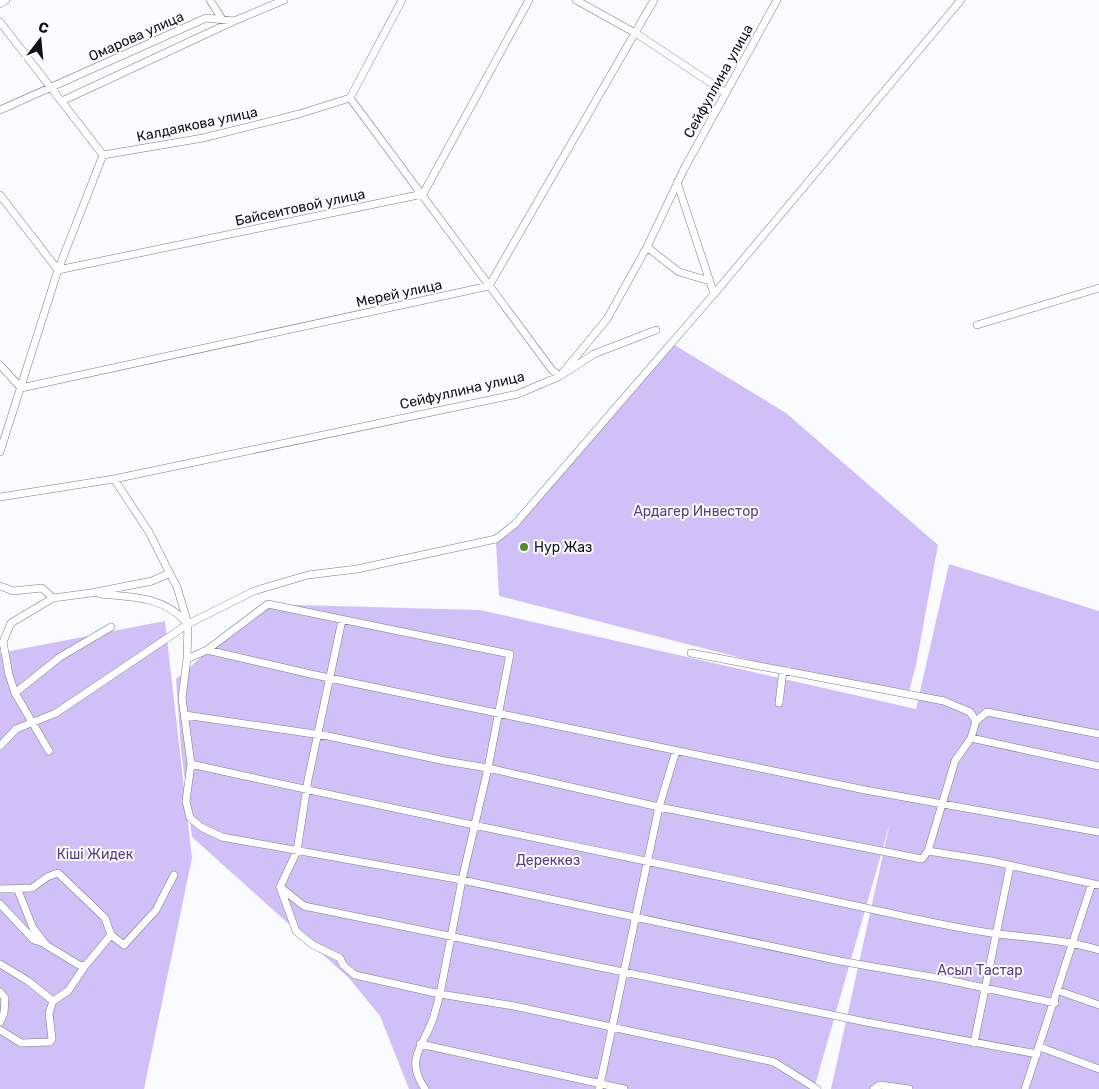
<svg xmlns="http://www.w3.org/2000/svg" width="1099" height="1089" font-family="Rubik,sans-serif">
	<rect width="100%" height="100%" fill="#f9fbfe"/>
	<!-- green -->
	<path fill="#d1c0f8" d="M668 341 786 413 938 545 916 665 908 695 804 674 499 596 496 542Z
		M949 564 1099 611V1089H831L890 823 814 1089H409L380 1016 349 978 192 837 181 749 176 679 262 604 480 610 916 709Z
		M165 621 192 858 144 1089H0V653Z"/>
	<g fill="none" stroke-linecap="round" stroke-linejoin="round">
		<defs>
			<path id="street" d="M210 0 222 19
				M576 0 637 34 726 93
				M0 4 6 0
				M0 22 103 155 203 138 299 114 350 98 402 0
				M350 98 552 370 560 376 594 354 656 330
				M62 101 234 21
				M0 110 206 18 234 21 284 0
				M677 182 714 294
				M0 195 58 270 423 194 529 0
				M647 247 679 272 710 281
				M977 325 1099 288
				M0 365 21 388 489 286 654 0
				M0 452 58 270 103 155
				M114 479 149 532 166 566 177 587 188 624 187 659 182 698 191 764 186 801 190 818 201 827 222 837 462 880 840 961 943 979 1055 1003
				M0 497 114 479 518 394 560 376 607 319 647 247 684 169 777 0
				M0 586 13 591 42 588 53 598
				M100 594C132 597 163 596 186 622
				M342 620 308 780 297 851 280 887 296 931 313 945 340 958 343 965 355 975 440 994C437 1004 435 1015 431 1024 420 1050 406 1061 425 1089
				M207 650 315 675 865 790 1099 832
				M691 653 944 701 970 712 976 721
				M15 693 60 657 111 627
				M779 703 783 670
				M185 715 328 736 445 761 488 768 510 654 268 604 207 650 187 659
				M971 738 976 721 987 712 1099 734
				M0 746 16 729 56 713 188 624 254 591 308 575 357 569 496 539 515 524 714 294 961 0
				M49 751 15 693 9 675 3 642 11 623 53 598 91 593 152 581 170 573
				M676 751 659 807 488 768 462 880 440 994 514 1006 774 1062 817 1089
				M191 764C421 816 653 861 884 912 921 920 960 929 998 934 1033 938 1066 940 1099 950
				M928 851 991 861 1099 885
				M280 887 304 906 861 1021 1037 1054
				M17 888 33 928 46 945 79 965 85 966 111 935
				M0 889 32 888 47 877 58 873 105 918 111 935 124 945 156 910 174 875
				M0 904 34 940 46 944
				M0 964 28 981 53 1001
				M1059 991 1099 1005
				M0 992 5 998 4 1013 0 1022
				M0 1030 21 1043 50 1042 52 1039 49 1013 53 1001 68 991 85 966
				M974 1043 1010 866
				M420 1044 624 1089
				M1040 1047 1099 1069
				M599 1089 659 807 922 859 928 851 955 761 971 738 1099 766
				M874 1089 880 1085 909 1089
				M1025 1089 1092 883"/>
		</defs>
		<!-- street casing -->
		<use href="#street" stroke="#7b7d7f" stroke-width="8"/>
		<!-- street -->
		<use href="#street" stroke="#fff" stroke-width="7"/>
	</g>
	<!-- markers -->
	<circle fill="#528b28" stroke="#f9fbfe" stroke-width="2" cx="524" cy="547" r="5"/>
	<g text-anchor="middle" stroke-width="4" stroke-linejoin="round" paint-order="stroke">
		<!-- street labels -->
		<g font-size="14" fill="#111213" stroke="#f9fbfe">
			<text transform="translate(136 36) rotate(-24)" y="5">Омарова улица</text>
			<text transform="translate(718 81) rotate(-61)" y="5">Сейфуллина улица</text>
			<text transform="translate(197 124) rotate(-12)" y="5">Калдаякова улица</text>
			<text transform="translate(300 207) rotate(-12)" y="5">Байсеитовой улица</text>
			<text transform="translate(399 293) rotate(-12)" y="5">Мерей улица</text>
			<text transform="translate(462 390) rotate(-13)" y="5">Сейфуллина улица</text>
		</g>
		<!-- park labels -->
		<g font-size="14" fill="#594084" stroke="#f9fbfe">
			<text x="696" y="516">Ардагер Инвестор</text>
			<text x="95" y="859">Кіші Жидек</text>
			<text x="548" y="865">Дереккөз</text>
			<text x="980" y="975">Асыл Тастар</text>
		</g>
		<!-- poi labels -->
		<g font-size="14" fill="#111213" stroke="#f9fbfe" text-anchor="start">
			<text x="534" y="552">Нур Жаз</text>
		</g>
	</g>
	<!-- north arrow -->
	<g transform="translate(40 40) rotate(16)" stroke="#f9fbfe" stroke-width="4" paint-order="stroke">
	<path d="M0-4L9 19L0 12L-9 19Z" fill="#111213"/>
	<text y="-8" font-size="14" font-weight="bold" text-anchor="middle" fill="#111213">С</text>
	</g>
</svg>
